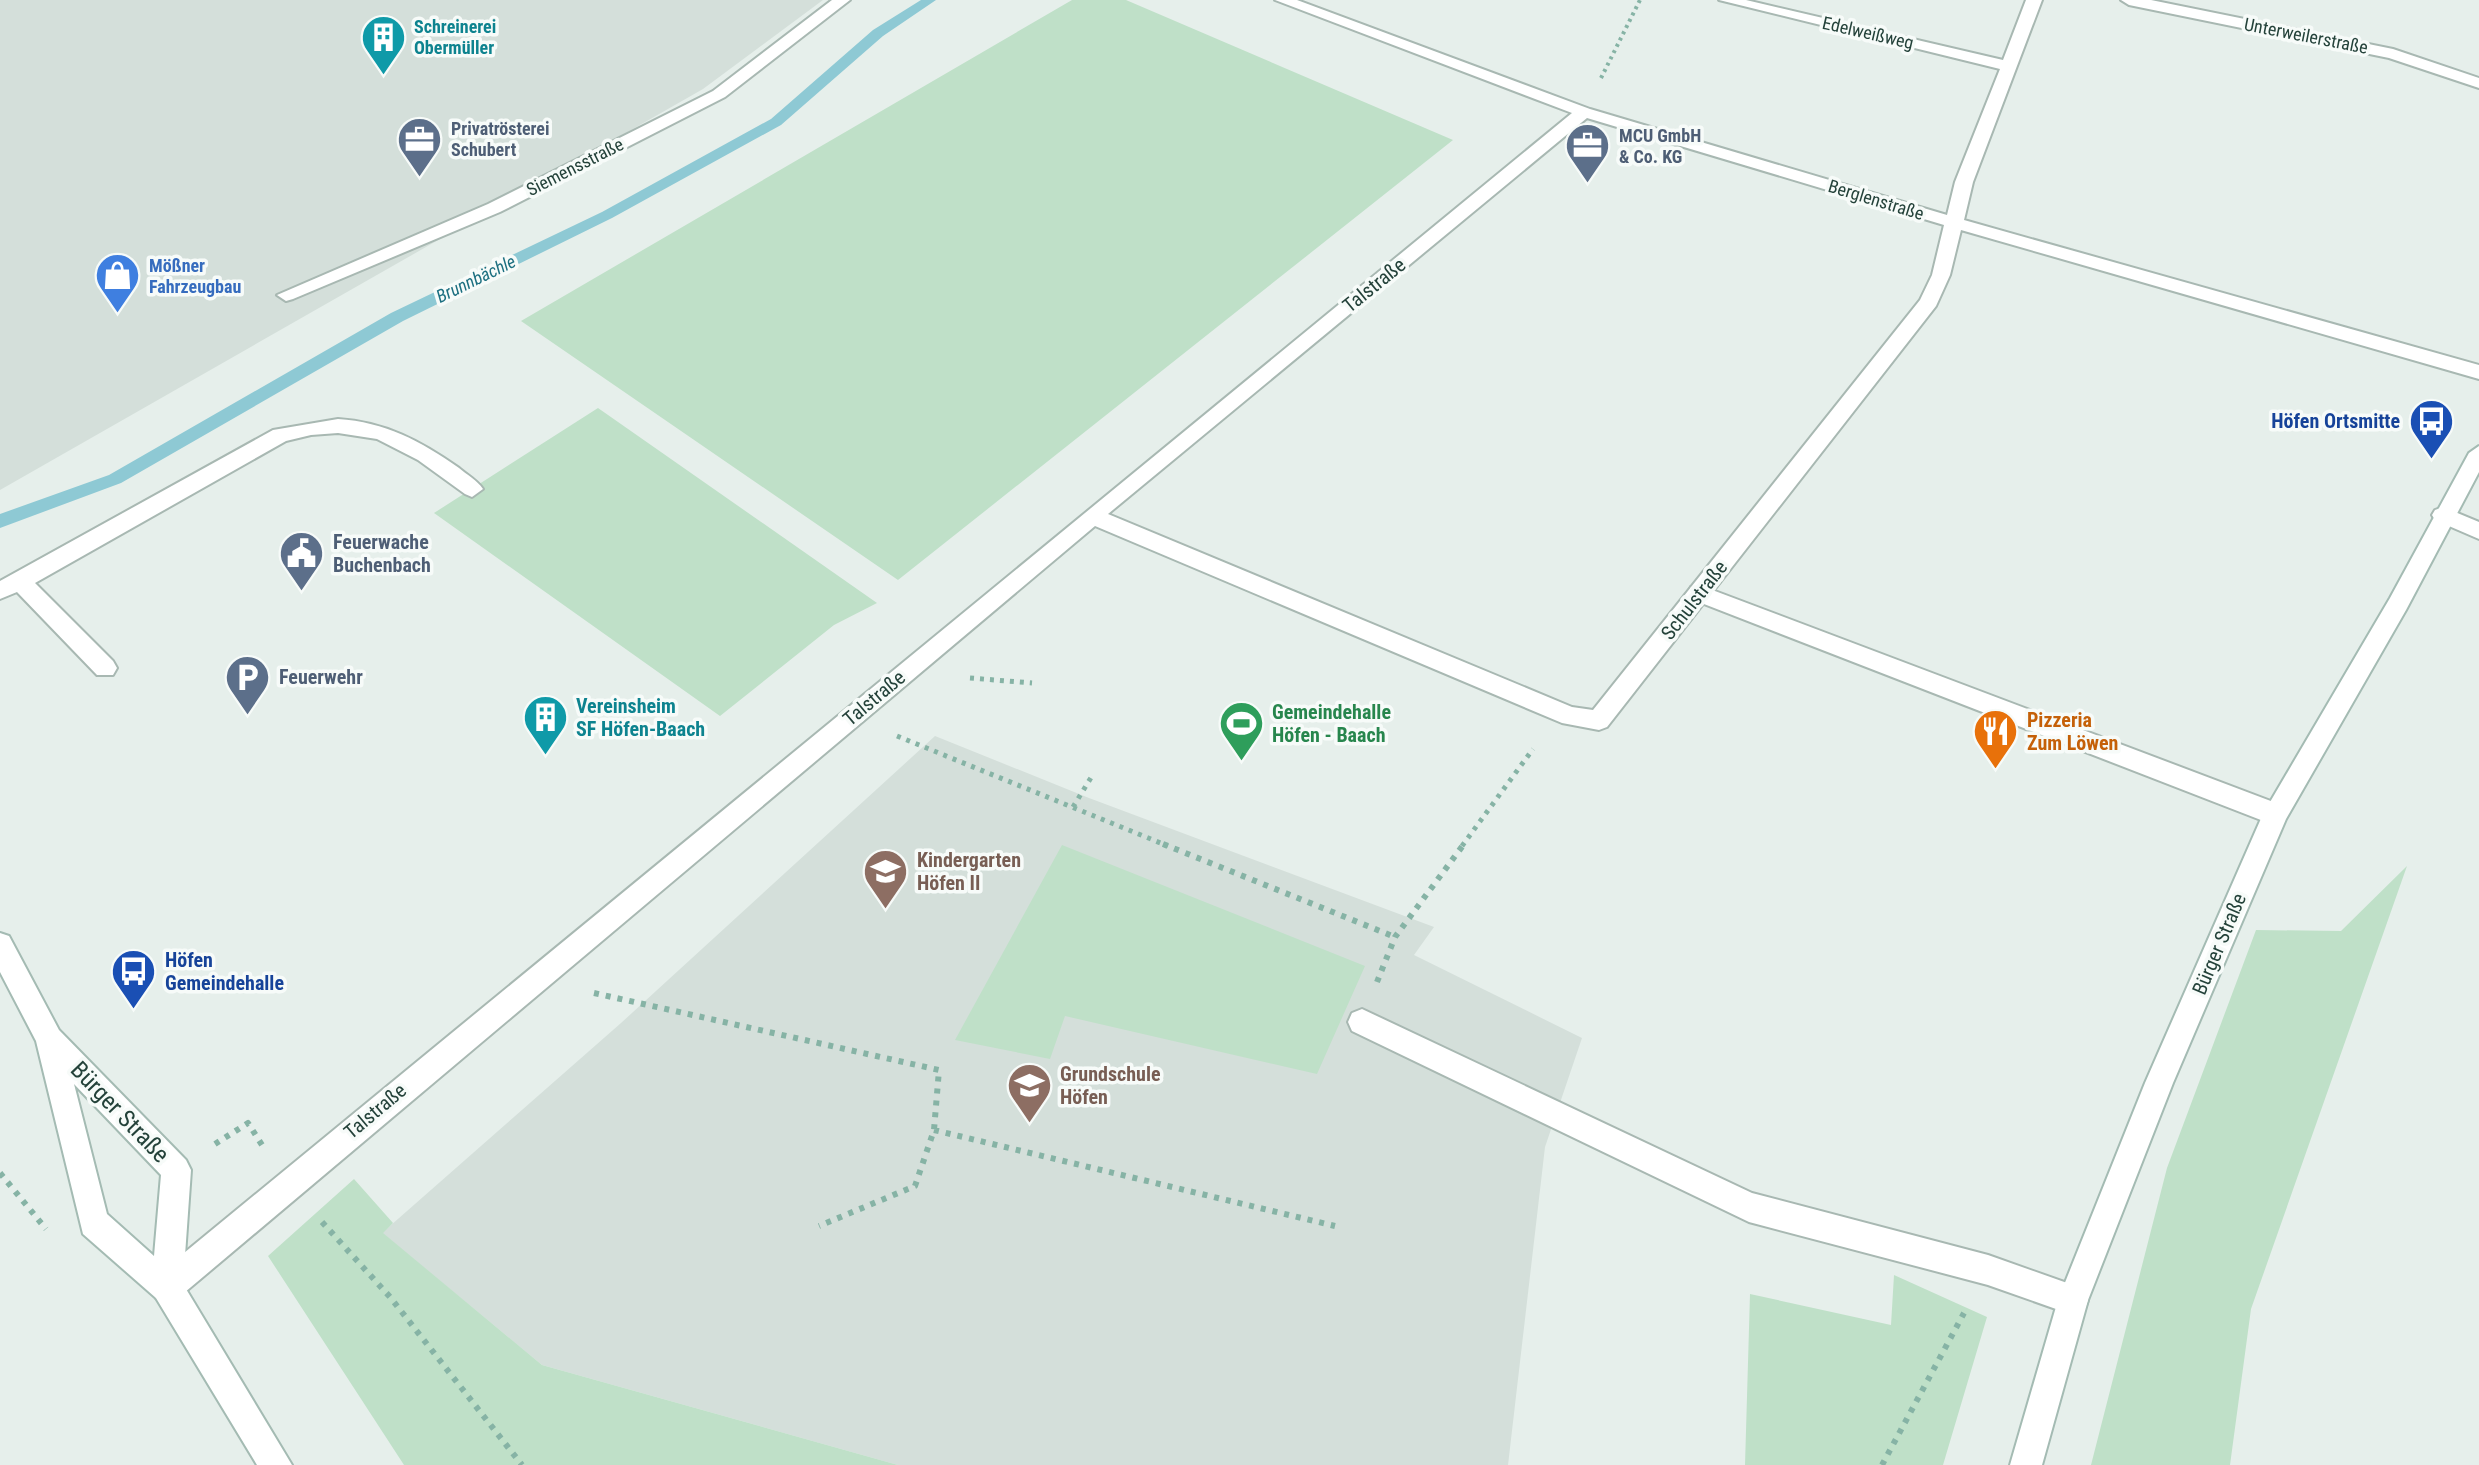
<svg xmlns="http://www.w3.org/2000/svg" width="2479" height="1465" font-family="'Roboto Condensed',sans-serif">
	<rect width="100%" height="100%" fill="#e6efeb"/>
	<!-- built -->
	<path fill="#d4dfda" d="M0 0H823L703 89 0 490Z
		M935 736 1089 798 1434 927 1414 955 1582 1038 1545 1147 1508 1465H898L542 1365 382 1233 621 1023Z"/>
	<!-- green -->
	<path fill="#bfe0c8" d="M1072 0H1126L1453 140 898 580 521 321Z
		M598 408 877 603 834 625 720 716 434 513Z
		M1062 845 1365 966 1317 1074 1065 1016 1050 1059 955 1040Z
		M2407 866 2251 1309 2230 1465H2091L2167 1168 2256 930 2341 931Z
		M354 1179 393 1223 383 1233 542 1365 898 1465H404L268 1256Z
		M1894 1275 1987 1317 1943 1465H1745L1750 1294 1891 1325Z"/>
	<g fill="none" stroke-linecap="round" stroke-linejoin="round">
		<!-- stream -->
		<path fill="#8ec9d4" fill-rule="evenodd" d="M921 0H936L883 36 781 125 612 218 403 321 121 483 0 528V514L109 475 391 313 602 212 771 119 873 30Z"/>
		<defs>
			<path id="lane" d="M338 419C385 422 421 441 459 468 467 475 477 480 483 489L472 497 465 494 418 460 377 439 338 433 311 435 286 441 35 583 113 661 117 668 113 675H97L17 592 0 599V581L273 430Z
				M1699 585 2284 806 2287 814 2284 822 2275 825 2266 822 1691 599 1688 593 1691 587Z
				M1362 1009 1752 1193 1988 1255 2084 1289 2088 1300 2084 1311 2073 1315 1988 1285 1749 1222 1352 1031 1348 1022 1352 1013Z"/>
			<path id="street" d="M832 0H850L725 97 500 212 293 299 286 301 277 295 488 204 713 91Z
				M1275 0H1297L1590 109 1947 215 1955 182 2000 69 1719 0H1746L2003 60 2026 0H2042L1973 182 1964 220 2479 365V379L1961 230 1950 275 1936 306 1607 727 1599 730 1562 723 1095 526 178 1298 167 1302 156 1298 152 1287 156 1276 1572 113ZM1587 118 1944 225 1932 275 1920 300 1593 710 1572 707 1108 514Z
				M2121 0H2151L2393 49 2479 78V88L2389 58 2129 5Z
				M2443 507 2479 522V539L2435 520 2432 515 2435 510Z"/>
			<path id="secondary" d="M2479 446V472L2406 610 2286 819 2173 1083 2088 1300 2042 1465H2010L2058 1300 2145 1083 2263 814 2390 598 2469 453Z
				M0 933 9 936 59 1030 186 1160 191 1170 183 1284 292 1465H257L156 1298 83 1234 36 1041 0 972ZM74 1084 161 1175 154 1256 107 1214Z"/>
		</defs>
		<!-- lane casing -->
		<use href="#lane" stroke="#a8b8b2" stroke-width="4"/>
		<!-- street casing -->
		<use href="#street" stroke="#a8b8b2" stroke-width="4"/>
		<!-- secondary casing -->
		<use href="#secondary" stroke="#a4bbb3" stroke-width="4"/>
		<!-- path-far2 -->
		<path stroke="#86b3a5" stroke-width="4" stroke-dasharray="3 4" stroke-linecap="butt" d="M1601 78 1640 0"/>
		<!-- path-far1 -->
		<path stroke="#86b3a5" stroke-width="5" stroke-dasharray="4 6" stroke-linecap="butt" d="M970 678 1032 683
			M897 736 1168 846
			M1073 807 1092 776
			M1462 846 1533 749"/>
		<!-- path -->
		<path stroke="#86b3a5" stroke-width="6" stroke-dasharray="5 7" stroke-linecap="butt" d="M1163 844 1395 937
			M1377 982 1395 937 1464 844
			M594 993 939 1070 934 1130 915 1186 819 1226
			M934 1130 1335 1226
			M215 1144 248 1123 262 1145
			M0 1173 46 1229
			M322 1222 390 1297 522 1465
			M1882 1465 1964 1313"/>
		<!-- lane -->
		<use href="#lane" fill="#fff" fill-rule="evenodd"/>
		<!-- street -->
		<use href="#street" fill="#fff" fill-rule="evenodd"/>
		<!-- secondary -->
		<use href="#secondary" fill="#fff" fill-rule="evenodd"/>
	</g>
	<!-- icons -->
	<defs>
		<symbol id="building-pin" viewBox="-11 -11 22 30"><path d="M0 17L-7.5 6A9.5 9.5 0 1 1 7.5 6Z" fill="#0f9aa8" stroke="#f7fbf9"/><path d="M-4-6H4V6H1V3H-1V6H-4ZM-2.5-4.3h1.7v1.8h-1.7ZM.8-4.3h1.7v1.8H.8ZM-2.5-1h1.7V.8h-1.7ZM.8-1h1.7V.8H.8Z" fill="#fff"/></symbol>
		<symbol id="office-pin" viewBox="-11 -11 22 30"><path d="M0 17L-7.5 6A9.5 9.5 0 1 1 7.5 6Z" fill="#5c6f8a" stroke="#f7fbf9"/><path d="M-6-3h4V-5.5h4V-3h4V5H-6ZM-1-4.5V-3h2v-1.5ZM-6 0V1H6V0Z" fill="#fff"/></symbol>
		<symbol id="shop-pin" viewBox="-11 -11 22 30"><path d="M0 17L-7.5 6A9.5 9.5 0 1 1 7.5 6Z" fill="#3f7fe0" stroke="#f7fbf9"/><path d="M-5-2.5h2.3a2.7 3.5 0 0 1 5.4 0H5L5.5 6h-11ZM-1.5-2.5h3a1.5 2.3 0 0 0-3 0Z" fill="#fff"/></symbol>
		<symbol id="bus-pin" viewBox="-11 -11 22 30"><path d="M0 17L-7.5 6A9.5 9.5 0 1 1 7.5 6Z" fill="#1a4fb4" stroke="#f7fbf9"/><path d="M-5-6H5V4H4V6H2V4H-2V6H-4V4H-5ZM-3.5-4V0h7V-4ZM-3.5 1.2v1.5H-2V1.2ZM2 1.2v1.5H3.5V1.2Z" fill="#fff"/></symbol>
		<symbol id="civic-pin" viewBox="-11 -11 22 30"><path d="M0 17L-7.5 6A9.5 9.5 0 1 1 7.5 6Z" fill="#5c6f8a" stroke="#f7fbf9"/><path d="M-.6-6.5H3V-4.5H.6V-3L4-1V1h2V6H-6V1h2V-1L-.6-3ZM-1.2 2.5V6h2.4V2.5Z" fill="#fff"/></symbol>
		<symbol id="parking-pin" viewBox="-11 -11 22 30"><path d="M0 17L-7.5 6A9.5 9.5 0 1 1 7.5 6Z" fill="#5c6f8a" stroke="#f7fbf9"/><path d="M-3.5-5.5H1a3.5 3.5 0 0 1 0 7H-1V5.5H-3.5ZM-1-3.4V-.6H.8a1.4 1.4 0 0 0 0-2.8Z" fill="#fff"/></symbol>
		<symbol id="stadium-pin" viewBox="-11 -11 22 30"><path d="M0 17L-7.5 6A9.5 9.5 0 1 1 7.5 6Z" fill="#2e9e5b" stroke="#f7fbf9"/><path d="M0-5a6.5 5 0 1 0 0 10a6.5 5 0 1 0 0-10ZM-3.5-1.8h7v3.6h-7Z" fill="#fff"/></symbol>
		<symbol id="restaurant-pin" viewBox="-11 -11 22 30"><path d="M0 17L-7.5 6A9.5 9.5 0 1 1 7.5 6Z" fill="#e8710a" stroke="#f7fbf9"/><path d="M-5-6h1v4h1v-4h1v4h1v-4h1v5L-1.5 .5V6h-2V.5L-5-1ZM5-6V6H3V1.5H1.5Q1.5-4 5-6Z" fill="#fff"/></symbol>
		<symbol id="school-pin" viewBox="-11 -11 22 30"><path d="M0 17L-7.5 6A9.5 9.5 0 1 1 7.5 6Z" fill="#8d6e63" stroke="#f7fbf9"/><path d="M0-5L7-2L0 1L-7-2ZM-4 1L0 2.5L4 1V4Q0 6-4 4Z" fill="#fff"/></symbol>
	</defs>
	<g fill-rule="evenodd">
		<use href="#building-pin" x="358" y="12" width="51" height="69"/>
		<use href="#office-pin" x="394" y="114" width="51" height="69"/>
		<use href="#office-pin" x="1562" y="120" width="51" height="69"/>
		<use href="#shop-pin" x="92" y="250" width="51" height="69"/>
		<use href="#bus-pin" x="2406" y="396" width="51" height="69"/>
		<use href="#civic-pin" x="276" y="528" width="51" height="69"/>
		<use href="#parking-pin" x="222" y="652" width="51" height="69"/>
		<use href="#building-pin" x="520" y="692" width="51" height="69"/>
		<use href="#stadium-pin" x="1216" y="698" width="51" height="69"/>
		<use href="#restaurant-pin" x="1970" y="706" width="51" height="69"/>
		<use href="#school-pin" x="860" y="846" width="51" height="69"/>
		<use href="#bus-pin" x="108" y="946" width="51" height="69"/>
		<use href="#school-pin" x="1004" y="1060" width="51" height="69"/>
	</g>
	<g text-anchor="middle" stroke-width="7" stroke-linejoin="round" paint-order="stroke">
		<!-- far-culture labels -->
		<g font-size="18" font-weight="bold" fill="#0d838f" stroke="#f7fbf9" text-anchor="start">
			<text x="414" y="33">Schreinerei<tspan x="414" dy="21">Obermüller</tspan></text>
		</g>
		<!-- far-street labels -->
		<g font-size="18" fill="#24423a" stroke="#f7fbf9">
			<text transform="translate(1868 33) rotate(13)" y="6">Edelweißweg</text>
			<text transform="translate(2306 36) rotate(11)" y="6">Unterweilerstraße</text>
			<text transform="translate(575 167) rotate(-27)" y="6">Siemensstraße</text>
			<text transform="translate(1876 200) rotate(17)" y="6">Berglenstraße</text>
		</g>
		<!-- far-service labels -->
		<g font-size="18" font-weight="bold" fill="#4e5e75" stroke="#f7fbf9" text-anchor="start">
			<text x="451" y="135">Privatrösterei<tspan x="451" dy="21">Schubert</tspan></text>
			<text x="1619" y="142">MCU GmbH<tspan x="1619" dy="21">&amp; Co. KG</tspan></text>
		</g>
		<!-- far-shop labels -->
		<g font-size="18" font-weight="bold" fill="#366cbe" stroke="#f7fbf9" text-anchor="start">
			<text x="149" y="272">Mößner<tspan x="149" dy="21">Fahrzeugbau</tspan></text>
		</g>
		<!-- far-water labels -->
		<g font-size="18" font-style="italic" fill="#1c6f80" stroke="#f7fbf9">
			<text transform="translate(476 279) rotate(-26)" y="6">Brunnbächle</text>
		</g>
		<!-- street labels -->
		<g font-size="20" fill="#24423a" stroke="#f7fbf9">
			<text transform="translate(1374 285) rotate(-39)" y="7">Talstraße</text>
			<text transform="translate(1694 600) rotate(-52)" y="7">Schulstraße</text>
			<text transform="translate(874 698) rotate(-40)" y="7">Talstraße</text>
			<text transform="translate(2219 944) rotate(-67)" y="7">Bürger Straße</text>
			<text transform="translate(375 1111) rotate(-40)" y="7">Talstraße</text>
		</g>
		<!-- transit labels -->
		<g font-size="20" font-weight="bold" fill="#164399" stroke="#f7fbf9" text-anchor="end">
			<text x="2400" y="428">Höfen Ortsmitte</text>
			<text x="165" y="967" text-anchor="start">Höfen<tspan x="165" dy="23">Gemeindehalle</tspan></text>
		</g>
		<!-- service labels -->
		<g font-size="20" font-weight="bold" fill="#4e5e75" stroke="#f7fbf9" text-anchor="start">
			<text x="333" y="549">Feuerwache<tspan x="333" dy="23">Buchenbach</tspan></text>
			<text x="279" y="684">Feuerwehr</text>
		</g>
		<!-- culture labels -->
		<g font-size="20" font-weight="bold" fill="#0d838f" stroke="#f7fbf9" text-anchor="start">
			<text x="576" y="713">Vereinsheim<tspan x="576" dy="23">SF Höfen-Baach</tspan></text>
		</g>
		<!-- leisure labels -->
		<g font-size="20" font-weight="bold" fill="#27864d" stroke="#f7fbf9" text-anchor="start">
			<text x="1272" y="719">Gemeindehalle<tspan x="1272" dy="23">Höfen - Baach</tspan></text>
		</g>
		<!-- food labels -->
		<g font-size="20" font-weight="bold" fill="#c56008" stroke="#f7fbf9" text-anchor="start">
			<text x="2027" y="727">Pizzeria<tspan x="2027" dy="23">Zum Löwen</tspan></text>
		</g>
		<!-- education labels -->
		<g font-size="20" font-weight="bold" fill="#785e54" stroke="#f7fbf9" text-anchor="start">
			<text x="917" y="867">Kindergarten<tspan x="917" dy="23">Höfen II</tspan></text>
			<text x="1060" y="1081">Grundschule<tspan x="1060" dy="23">Höfen</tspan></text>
		</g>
		<!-- near-street labels -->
		<g font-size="24" fill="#24423a" stroke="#f7fbf9">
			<text transform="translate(120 1112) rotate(46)" y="8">Bürger Straße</text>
		</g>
	</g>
</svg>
